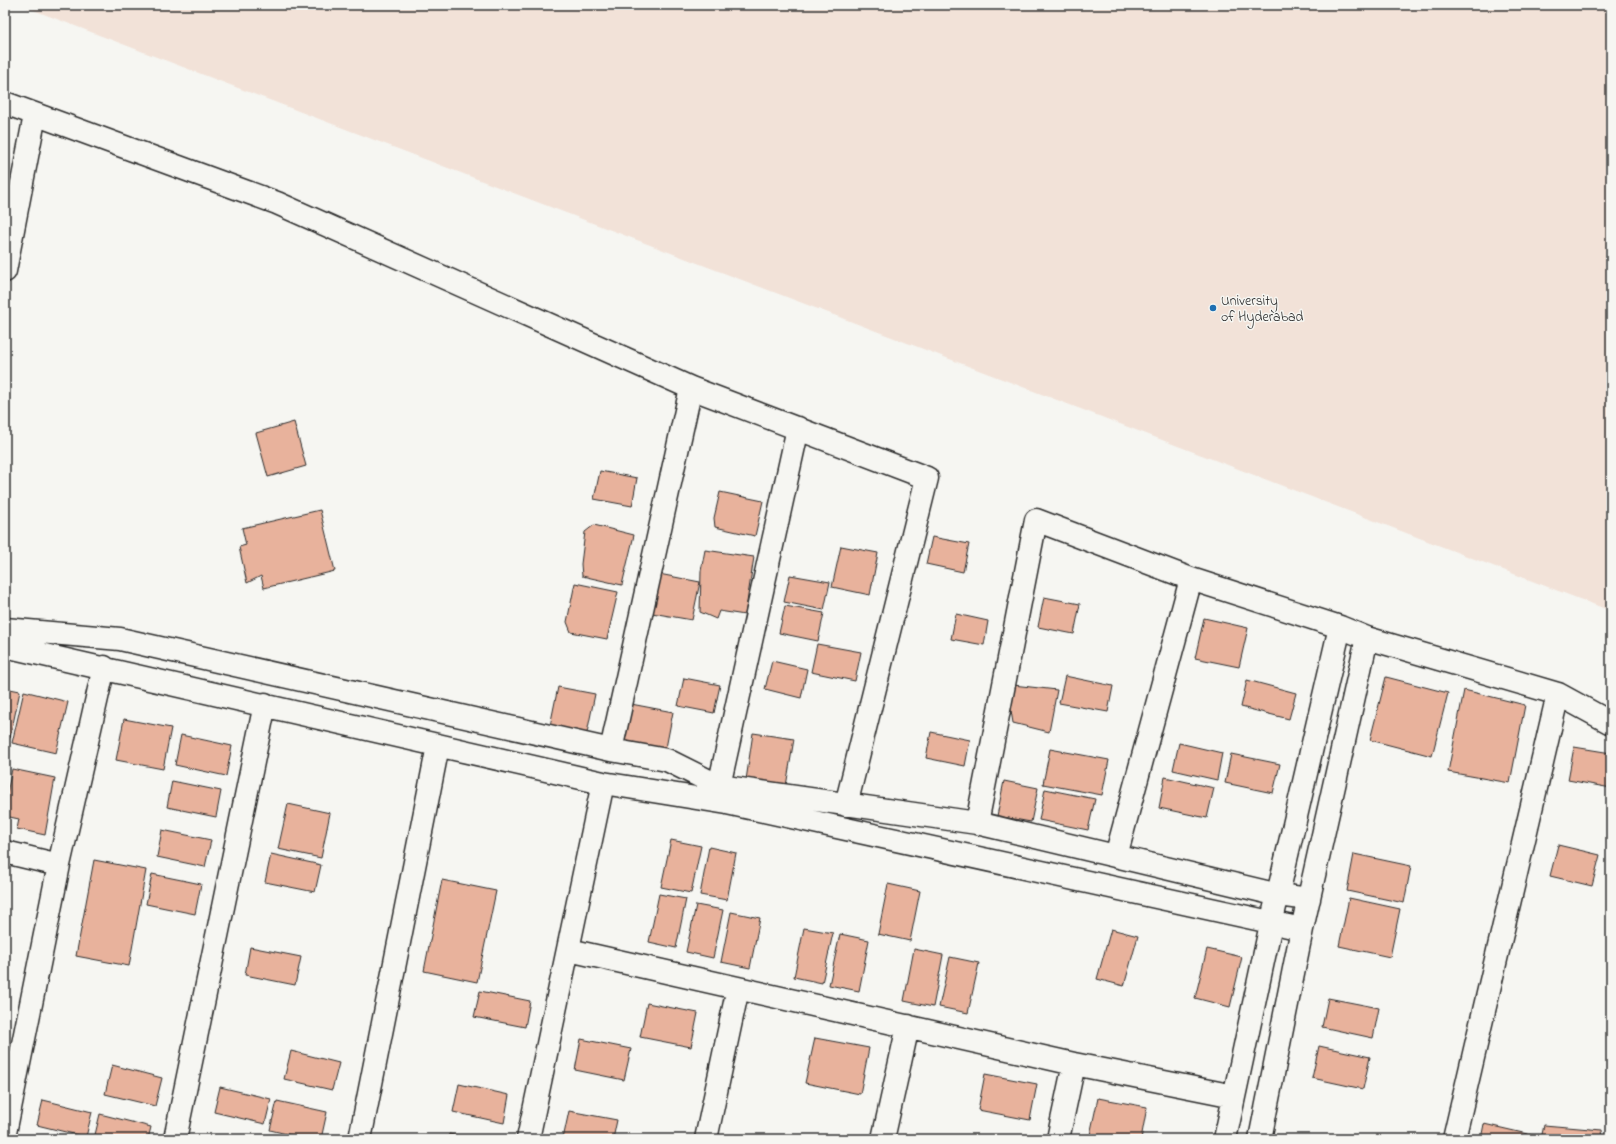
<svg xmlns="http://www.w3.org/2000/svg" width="1616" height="1144" font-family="'Indie Flower',sans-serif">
	<rect width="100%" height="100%" fill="#f6f6f2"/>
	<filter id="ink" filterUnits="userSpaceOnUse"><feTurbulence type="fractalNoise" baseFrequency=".025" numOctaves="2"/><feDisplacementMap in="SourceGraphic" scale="8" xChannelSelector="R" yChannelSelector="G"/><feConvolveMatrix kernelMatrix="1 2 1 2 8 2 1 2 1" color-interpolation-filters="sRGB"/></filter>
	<g filter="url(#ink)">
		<!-- built -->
		<path fill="#f2e2d8" d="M20 5H1611V611Z"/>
		<!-- building -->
		<path fill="#e8b29c" stroke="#2b2b2b" d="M294 422 306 466 268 477 256 433Z
			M600 471 637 478 632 506 594 499Z
			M720 492 763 501 755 536 715 527 714 518Z
			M320 510 335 571 264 588 261 576 247 583 239 547 246 545 242 528Z
			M594 525 634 535 622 585 582 576 581 564 585 532Z
			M932 537 969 544 963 572 926 564Z
			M841 546 878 553 870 595 832 587Z
			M705 550 754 557 745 615 719 611 716 619 700 612 701 571Z
			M659 574 700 582 692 620 652 613Z
			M790 575 830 582 824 610 784 602Z
			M575 583 618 592 607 639 571 632 567 622Z
			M1044 597 1080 604 1074 634 1038 627Z
			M785 606 824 613 818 641 779 633Z
			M956 614 988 621 984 645 951 639Z
			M1204 618 1248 628 1239 667 1195 658Z
			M817 644 861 652 855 681 811 672Z
			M772 661 807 669 801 698 765 689Z
			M1065 676 1113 686 1108 712 1059 703Z
			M1386 677 1448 693 1432 756 1370 740Z
			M684 678 720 685 714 713 678 706Z
			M1247 680 1296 693 1289 719 1241 707Z
			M1013 685 1057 690 1049 732 1013 723 1010 704Z
			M558 687 595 694 587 733 550 726Z
			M5 688 20 691 10 738 5 737Z
			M1464 690 1525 705 1510 783 1448 772Z
			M24 691 68 702 56 753 12 743Z
			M631 704 673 712 665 753 623 745Z
			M124 719 171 728 163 769 116 760Z
			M931 732 970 740 965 766 926 758Z
			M753 733 794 739 786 786 746 780Z
			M181 735 232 746 226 776 175 765Z
			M1179 743 1222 753 1217 780 1173 770Z
			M1574 747 1611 753V788L1568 780Z
			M1050 749 1109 760 1102 795 1043 784Z
			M1231 754 1280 764 1273 793 1225 783Z
			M12 769 55 778 45 835 17 829 19 819 5 816V803Z
			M1165 777 1214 788 1207 818 1159 808Z
			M172 781 221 791 216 817 167 807Z
			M1004 781 1038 788 1031 822 997 816Z
			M1045 789 1095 799 1088 830 1039 820Z
			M288 804 330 813 321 858 278 849Z
			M162 830 211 840 205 867 157 857Z
			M671 840 701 846 691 893 661 887Z
			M1558 845 1600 855 1592 886 1550 876Z
			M709 847 736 853 727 900 700 895Z
			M271 854 321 865 315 892 265 882Z
			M1354 854 1411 866 1404 903 1347 891Z
			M94 860 146 870 129 966 76 956Z
			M152 874 201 884 195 914 146 904Z
			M442 880 496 891 477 982 424 971Z
			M888 884 920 891 910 941 878 934Z
			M659 894 686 899 676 948 649 942Z
			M1349 898 1400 909 1390 957 1339 946Z
			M696 905 723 910 713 958 686 952Z
			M731 912 760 918 750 968 721 962Z
			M804 928 833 933 822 983 794 977Z
			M1111 929 1138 936 1124 986 1097 979Z
			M840 934 869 940 859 991 829 985Z
			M250 947 301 957 295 985 245 975Z
			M914 949 943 955 933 1007 904 1001Z
			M1207 949 1242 957 1230 1007 1195 998Z
			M950 957 979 963 968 1013 939 1007Z
			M480 991 530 1001 525 1027 474 1017Z
			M1328 998 1379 1008 1373 1038 1322 1027Z
			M647 1003 698 1013 691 1047 640 1037Z
			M815 1038 869 1048 860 1094 805 1083Z
			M581 1039 631 1049 624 1080 575 1070Z
			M1319 1046 1370 1057 1363 1089 1312 1078Z
			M291 1051 339 1063 332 1090 284 1079Z
			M112 1065 162 1078 155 1106 105 1094Z
			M985 1074 1037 1084 1030 1120 978 1110Z
			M459 1084 509 1095 504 1123 453 1112Z
			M220 1087 271 1099 265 1124 214 1112Z
			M1098 1098 1147 1107 1141 1139H1110L1090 1135Z
			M43 1100 92 1112 86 1137 37 1125Z
			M277 1101 327 1112 321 1139H308L270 1130Z
			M569 1111 617 1120 613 1139H563Z
			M100 1114 151 1127 148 1139H94Z
			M1484 1124 1536 1136V1139H1481Z
			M1544 1125 1602 1130 1603 1139H1541Z
			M449 1134 476 1139H448Z"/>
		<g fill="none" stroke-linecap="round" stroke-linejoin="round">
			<defs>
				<path id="street" d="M5 103 277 203 691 388 927 478 846 805
					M5 271 35 115
					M5 629 120 639 611 750 667 760 719 786 977 823 1279 895 1309 899
					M5 646 603 783 727 803 1302 929
					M611 750 691 388
					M719 786 798 428
					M977 823 1036 520 1191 579 1340 627 1367 638 1558 694 1611 723
					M5 852 59 865
					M1116 856 1191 579
					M569 950 1074 1064 1234 1096
					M5 1133 59 865 104 667
					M175 1139 265 704
					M360 1139 438 746
					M528 1139 603 783
					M706 1139 738 988
					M883 1139 908 1026
					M1058 1139 1074 1064
					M1225 1139 1271 924 1340 627
					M1260 1139 1302 929 1367 638
					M1454 1139 1558 694"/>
			</defs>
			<!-- street casing -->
			<use href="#street" stroke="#2b2b2b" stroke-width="25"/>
			<!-- street -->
			<use href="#street" stroke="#f6f6f2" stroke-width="22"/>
		</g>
	</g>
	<!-- markers -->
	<circle fill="#1f6fb2" stroke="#f6f6f2" stroke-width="1.5" cx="1213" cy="308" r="4"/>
	<g text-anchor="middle" stroke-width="3" stroke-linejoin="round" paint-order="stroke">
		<!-- poi labels -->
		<g font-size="14" fill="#2b2b2b" stroke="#f6f6f2" text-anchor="start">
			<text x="1221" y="305">University<tspan x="1221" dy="16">of Hyderabad</tspan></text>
		</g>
	</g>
	<!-- margin -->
	<rect width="1616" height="1144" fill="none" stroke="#f6f6f2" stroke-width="20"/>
	<rect x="10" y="10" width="1596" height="1124" fill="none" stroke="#2b2b2b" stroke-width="1.5" filter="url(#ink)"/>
</svg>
